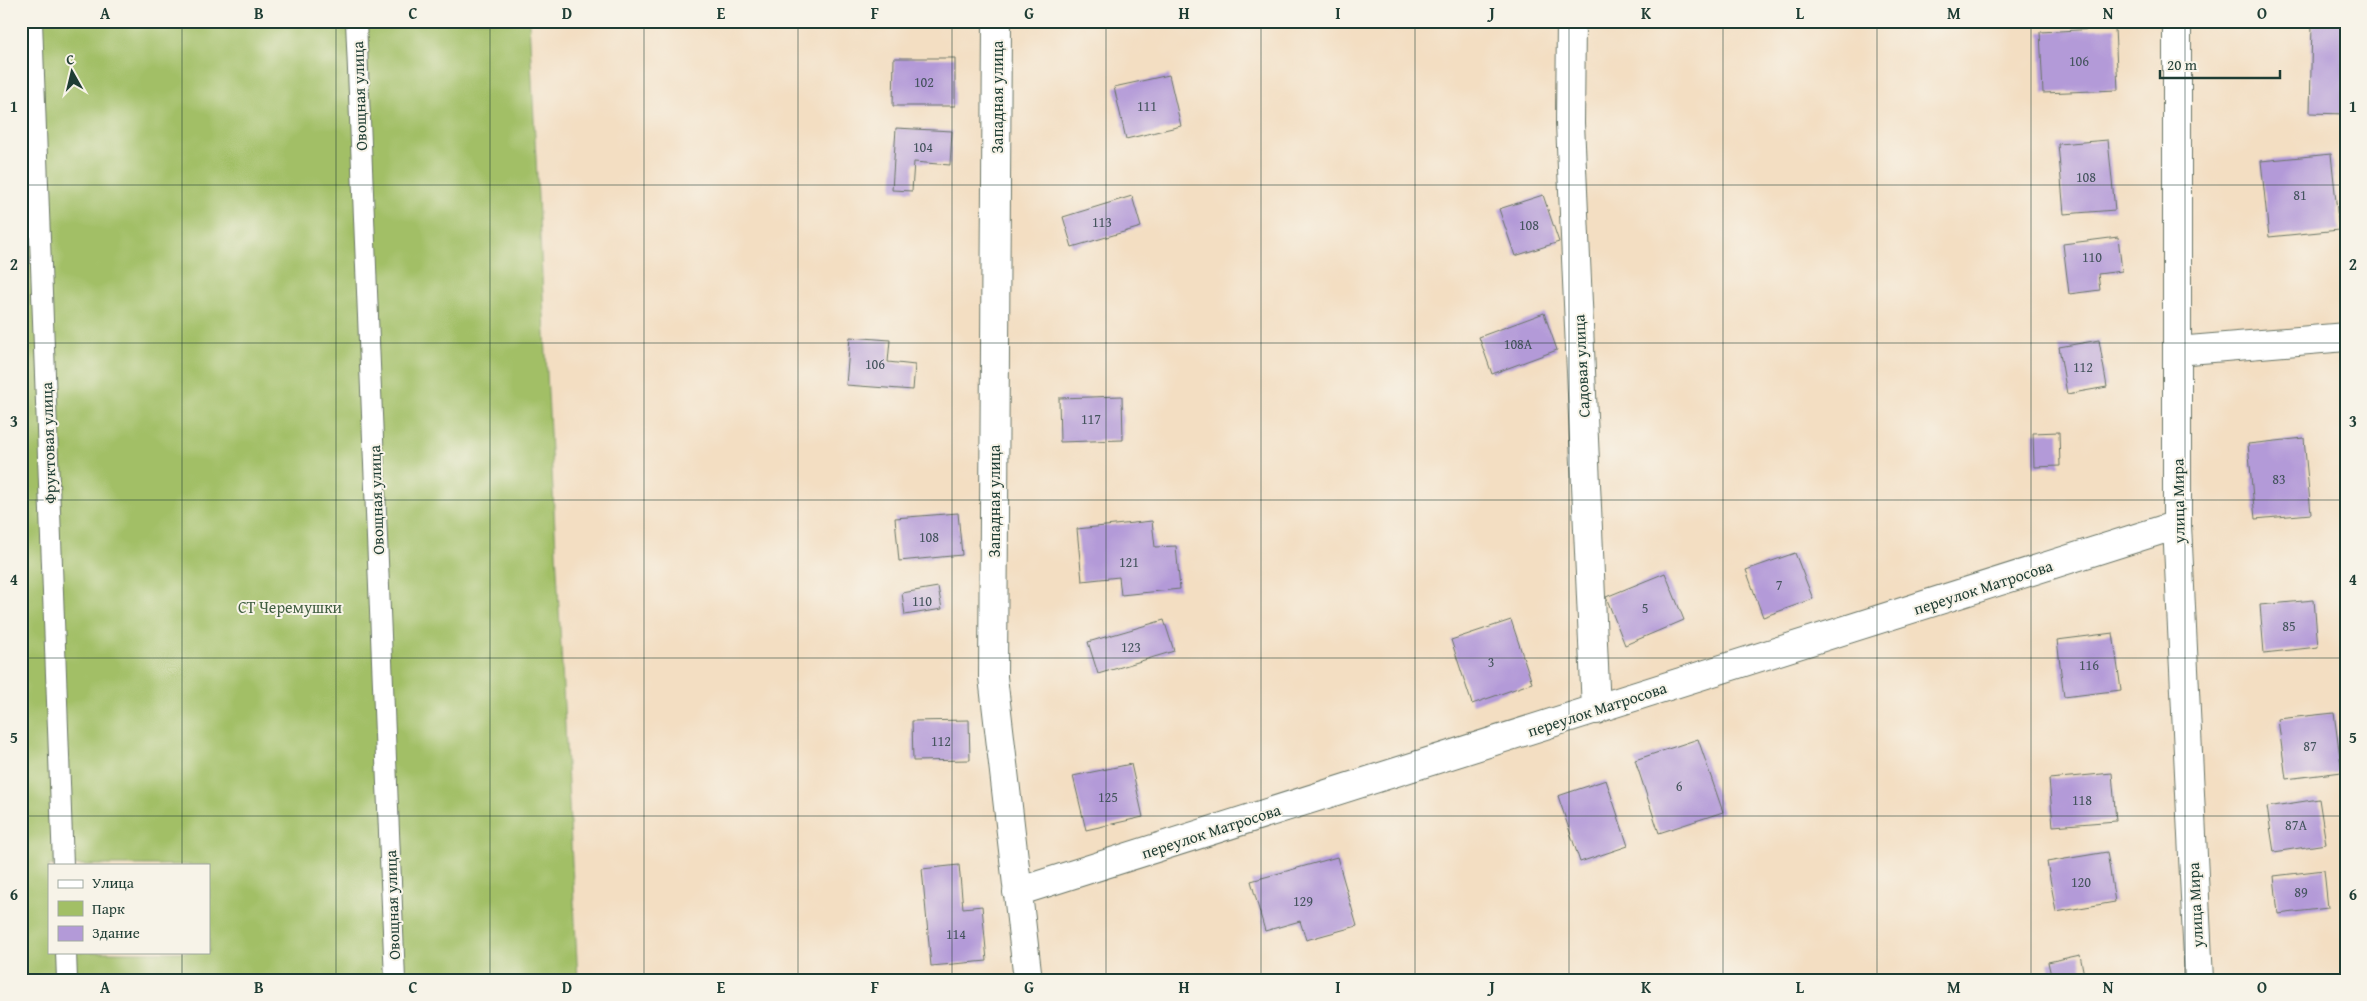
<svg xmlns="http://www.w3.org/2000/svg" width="2367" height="1001" font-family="'Gentium Book Plus',serif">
	<rect width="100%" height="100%" fill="#f7f3e8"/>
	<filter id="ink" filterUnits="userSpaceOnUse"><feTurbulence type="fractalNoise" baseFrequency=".02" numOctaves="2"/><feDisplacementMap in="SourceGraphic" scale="10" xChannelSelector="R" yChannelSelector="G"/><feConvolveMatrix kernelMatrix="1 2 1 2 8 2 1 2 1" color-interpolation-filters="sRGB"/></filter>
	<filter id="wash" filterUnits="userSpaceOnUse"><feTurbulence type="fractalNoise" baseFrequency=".0096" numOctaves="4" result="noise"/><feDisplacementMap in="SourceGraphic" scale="20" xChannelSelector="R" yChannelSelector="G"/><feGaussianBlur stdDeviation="1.12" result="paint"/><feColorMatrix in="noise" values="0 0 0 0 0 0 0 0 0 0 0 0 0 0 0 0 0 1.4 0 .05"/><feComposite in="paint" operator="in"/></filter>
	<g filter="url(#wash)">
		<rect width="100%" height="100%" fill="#f3dec2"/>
		<!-- green -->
		<path fill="#a2bf66" stroke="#607e4d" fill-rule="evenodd" d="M21 21H529L578 980H21ZM49 865H209V952H49Z"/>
		<g id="blocks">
			<!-- building -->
			<path fill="#b39ad8" d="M2312 23H2346V114L2310 113Z
				M2115 28 2118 90 2043 93 2040 32Z
				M894 58H955V106H893Z
				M1169 75 1181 126 1126 139 1114 87Z
				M896 128 952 131 950 165 914 162 912 191 892 190Z
				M2108 140 2115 210 2064 214 2058 144Z
				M2331 154 2339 230 2269 237 2261 161Z
				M1543 195 1559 242 1515 256 1499 209Z
				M1132 196 1141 227 1072 247 1063 217Z
				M2118 237 2122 271 2098 274 2100 290 2069 294 2063 244Z
				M1544 313 1557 350 1492 374 1479 337Z
				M850 337 890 340 888 362 915 365 913 390 846 385Z
				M2099 340 2107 387 2067 394 2059 347Z
				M1122 396 1123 440 1060 442 1059 398Z
				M2059 432 2060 466 2034 467 2033 433Z
				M2304 438 2311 514 2255 519 2248 444Z
				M958 513 962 555 899 561 895 518Z
				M1152 521 1155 547 1176 546 1180 589 1121 595 1119 577 1082 581 1077 529Z
				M1795 553 1813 599 1763 617 1746 570Z
				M1665 573 1684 620 1625 645 1606 597Z
				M938 587 942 609 905 615 902 593Z
				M2314 600 2318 647 2264 653 2260 605Z
				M1164 620 1174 651 1098 674 1088 642Z
				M1511 620 1532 683 1472 704 1451 640Z
				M2113 633 2121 690 2064 697 2057 640Z
				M2334 713 2342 772 2286 779 2278 719Z
				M969 720 970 760 913 761 912 721Z
				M1698 739 1723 812 1659 833 1635 760Z
				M1131 764 1143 817 1086 830 1073 776Z
				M2112 773 2116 821 2053 826 2049 779Z
				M1606 780 1628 846 1580 862 1558 796Z
				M2319 799 2326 844 2274 852 2267 807Z
				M2107 852 2115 902 2056 912 2047 862Z
				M1337 857 1357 926 1306 940 1300 921 1265 931 1251 881Z
				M959 865 963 908 982 906 987 961 931 966 922 869Z
				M2324 870 2328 908 2278 914 2274 876Z
				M2080 955 2085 980H2052L2048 962Z"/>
		</g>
	</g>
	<g filter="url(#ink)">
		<use href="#blocks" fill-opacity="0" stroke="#697566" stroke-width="1"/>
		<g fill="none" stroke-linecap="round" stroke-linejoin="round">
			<defs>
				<path id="lane" d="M32 21 63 865
					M356 21 395 980
					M66 952 67 980"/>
				<path id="street" d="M997 21 993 677 1028 980
					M1571 21 1570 123 1596 710
					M2177 21V525L2199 980
					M2177 351 2346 337
					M1017 892 2177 525"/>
			</defs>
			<!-- lane casing -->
			<use href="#lane" stroke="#697566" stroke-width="22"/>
			<!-- street casing -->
			<use href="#street" stroke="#697566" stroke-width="30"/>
			<!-- lane -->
			<use href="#lane" stroke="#fff" stroke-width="20"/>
			<!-- street -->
			<use href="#street" stroke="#fff" stroke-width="28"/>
		</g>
	</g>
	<!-- grid -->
	<path fill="none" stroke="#1f3d34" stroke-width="1" stroke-opacity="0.55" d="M182 21V865M336 21V980M490 21V980M644 21V980M798 21V980M952 21V980M1106 21V980M1261 21V980M1415 21V980M1569 21V980M1723 21V980M1877 21V980M2031 21V980M2185 21V980M21 185H2346M21 343H2346M21 500H2346M21 658H2346M21 816H2346M182 952V980"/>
	<g text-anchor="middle" stroke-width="4" stroke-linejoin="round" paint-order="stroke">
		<!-- number labels -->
		<g font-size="14" fill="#44545d">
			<text x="2079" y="66">106</text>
			<text x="924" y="87">102</text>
			<text x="1147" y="111">111</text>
			<text x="923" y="152">104</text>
			<text x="2086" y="182">108</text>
			<text x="2300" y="200">81</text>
			<text x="1102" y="227">113</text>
			<text x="1529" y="230">108</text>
			<text x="2092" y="262">110</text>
			<text x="1518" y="349">108А</text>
			<text x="875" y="369">106</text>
			<text x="2083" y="372">112</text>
			<text x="1091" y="424">117</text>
			<text x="2279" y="484">83</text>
			<text x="929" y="542">108</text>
			<text x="1129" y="567">121</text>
			<text x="1779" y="590">7</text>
			<text x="922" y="606">110</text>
			<text x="1645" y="613">5</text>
			<text x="2289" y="631">85</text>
			<text x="1131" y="652">123</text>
			<text x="1491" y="667">3</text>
			<text x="2089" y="670">116</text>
			<text x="941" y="746">112</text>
			<text x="2310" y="751">87</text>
			<text x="1679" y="791">6</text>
			<text x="1108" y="802">125</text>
			<text x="2082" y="805">118</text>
			<text x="2296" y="830">87А</text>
			<text x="2081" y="887">120</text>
			<text x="2301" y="897">89</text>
			<text x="1303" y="906">129</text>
			<text x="956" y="939">114</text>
		</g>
		<!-- street labels -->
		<g font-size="16" fill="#1f3d34" stroke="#f7f3e8">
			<text transform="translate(359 96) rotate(-92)" y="6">Овощная улица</text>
			<text transform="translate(997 97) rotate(-90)" y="6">Западная улица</text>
			<text transform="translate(1581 366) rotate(-93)" y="6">Садовая улица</text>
			<text transform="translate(48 443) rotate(-92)" y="6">Фруктовая улица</text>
			<text transform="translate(376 500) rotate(-92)" y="6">Овощная улица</text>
			<text transform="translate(994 501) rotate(-90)" y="6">Западная улица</text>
			<text transform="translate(2178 501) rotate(-91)" y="6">улица Мира</text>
			<text transform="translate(1983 587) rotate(-18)" y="6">переулок Матросова</text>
			<text transform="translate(1597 709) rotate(-18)" y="6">переулок Матросова</text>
			<text transform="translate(1211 831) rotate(-18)" y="6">переулок Матросова</text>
			<text transform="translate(392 905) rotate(-92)" y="6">Овощная улица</text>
			<text transform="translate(2195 905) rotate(-93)" y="6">улица Мира</text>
		</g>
		<!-- park labels -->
		<g font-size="16" fill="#405e40" stroke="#f7f3e8">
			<text x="290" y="613">СТ Черемушки</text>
		</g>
	</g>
	<!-- margin -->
	<rect width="2367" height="1001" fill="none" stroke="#f7f3e8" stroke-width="55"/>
	<!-- legend -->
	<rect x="48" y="864" width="162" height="90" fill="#f7f3e8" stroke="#a1aaa0"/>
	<rect x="58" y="880" width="25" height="8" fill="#ffffff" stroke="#a1aaa0"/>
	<text x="92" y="888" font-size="15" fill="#1f3d34">Улица</text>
	<rect x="58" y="901" width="25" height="15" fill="#a2bf66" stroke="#a1aaa0"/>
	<text x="92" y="914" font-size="15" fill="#1f3d34">Парк</text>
	<rect x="58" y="926" width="25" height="15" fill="#b39ad8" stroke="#a1aaa0"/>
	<text x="92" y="938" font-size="15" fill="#1f3d34">Здание</text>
	<!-- north arrow -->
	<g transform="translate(72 72) rotate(352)" stroke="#f7f3e8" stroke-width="4" paint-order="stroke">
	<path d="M0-4L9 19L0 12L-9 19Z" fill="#1f3d34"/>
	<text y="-8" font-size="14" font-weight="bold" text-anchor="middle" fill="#1f3d34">С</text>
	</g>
	<!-- scale -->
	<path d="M2160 70v8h120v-8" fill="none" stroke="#1f3d34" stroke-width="2.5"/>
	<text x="2167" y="70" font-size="15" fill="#1f3d34" stroke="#f7f3e8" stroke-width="4" paint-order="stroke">20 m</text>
	<rect x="28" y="28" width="2312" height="946" fill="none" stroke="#1f3d34" stroke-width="2"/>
	<g font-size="16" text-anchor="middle" font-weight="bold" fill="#1f3d34">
		<text x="105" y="19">A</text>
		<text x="259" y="19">B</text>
		<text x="413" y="19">C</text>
		<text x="567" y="19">D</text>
		<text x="721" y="19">E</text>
		<text x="875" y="19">F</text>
		<text x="1029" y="19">G</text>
		<text x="1184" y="19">H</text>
		<text x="1338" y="19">I</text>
		<text x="1492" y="19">J</text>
		<text x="1646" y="19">K</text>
		<text x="1800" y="19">L</text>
		<text x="1954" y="19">M</text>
		<text x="2108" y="19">N</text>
		<text x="2262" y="19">O</text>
		<text x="14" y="112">1</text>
		<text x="2353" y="112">1</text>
		<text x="14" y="270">2</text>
		<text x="2353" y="270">2</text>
		<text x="14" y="427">3</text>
		<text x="2353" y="427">3</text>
		<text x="14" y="585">4</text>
		<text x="2353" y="585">4</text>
		<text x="14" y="743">5</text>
		<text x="2353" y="743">5</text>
		<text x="14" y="900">6</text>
		<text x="2353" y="900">6</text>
		<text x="105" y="993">A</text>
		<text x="259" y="993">B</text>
		<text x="413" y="993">C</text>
		<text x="567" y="993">D</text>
		<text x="721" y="993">E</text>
		<text x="875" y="993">F</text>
		<text x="1029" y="993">G</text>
		<text x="1184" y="993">H</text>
		<text x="1338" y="993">I</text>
		<text x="1492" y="993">J</text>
		<text x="1646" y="993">K</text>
		<text x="1800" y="993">L</text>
		<text x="1954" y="993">M</text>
		<text x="2108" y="993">N</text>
		<text x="2262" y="993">O</text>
	</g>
</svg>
